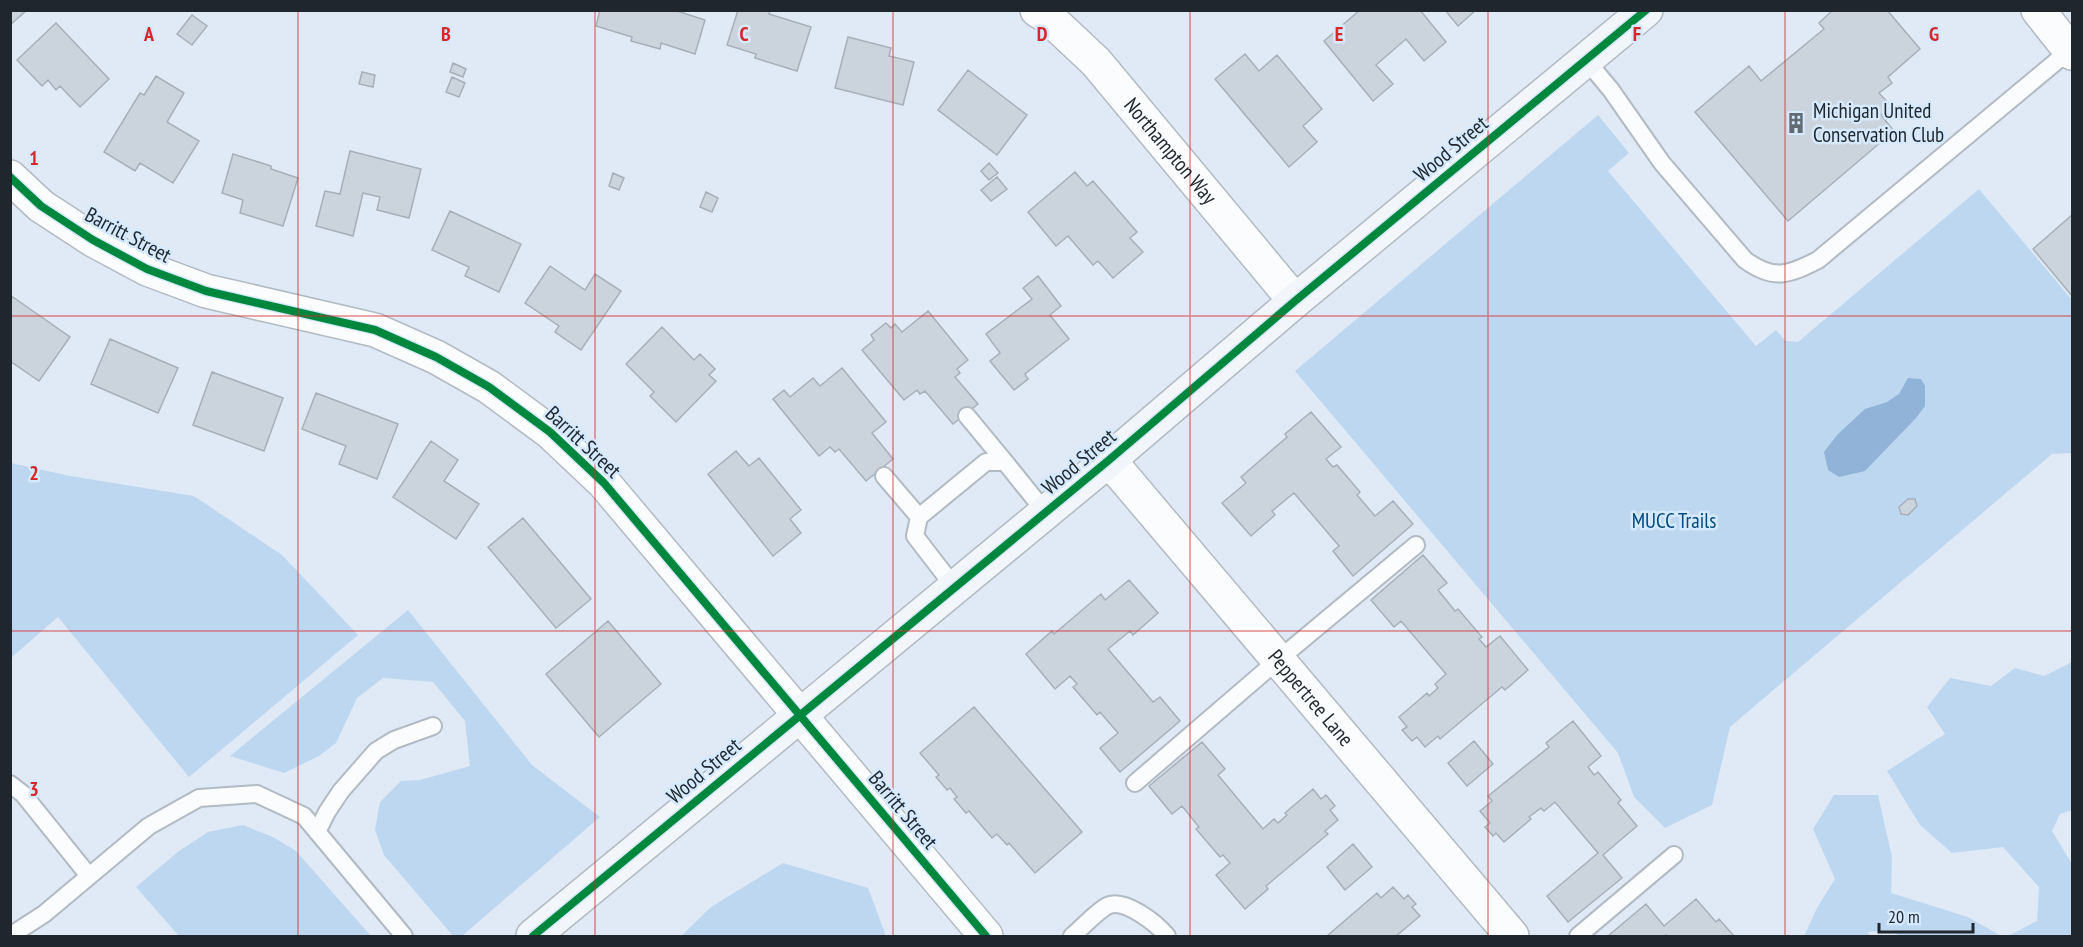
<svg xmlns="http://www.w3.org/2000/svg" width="2083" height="947" font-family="'PT Sans Narrow',sans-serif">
	<rect width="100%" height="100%" fill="#dfeaf6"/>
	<!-- green -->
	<path fill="#bed7f0" d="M1598 115 1629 153 1608 171 1756 346 1776 330 1786 341 1798 342 1979 189 2072 300V453L2052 454 1730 727 1712 805 1665 828 1634 797 1618 753 1295 371Z
		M11 463 70 476 194 496 282 555 358 635 189 777 58 617 11 658Z
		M408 610 532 765 600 817 462 936H453L384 855 375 830 380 802 401 781 420 780 470 766 465 721 433 682 383 678 357 698 336 743 319 756 284 773 230 756Z
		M2072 662V810L2060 814 2052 831 2072 864V936H2008L2037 921 2039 887 2003 847 1952 853 1920 825 1887 771 1945 734 1927 707 1950 678 1991 686 2015 668 2044 676Z
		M1834 795H1878L1892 857 1891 893 1968 917 2001 936H1899L1891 930 1868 932 1870 936H1805V934L1817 908 1835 879 1813 829Z
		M243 825 273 837 296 851 371 936H179L136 887 179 851 208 832Z
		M783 863 868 888 886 936H681L711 907Z"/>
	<!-- water -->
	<path fill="#91b3d7" d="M1908 378 1921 379 1925 386V406L1916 418 1865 471 1839 477 1828 470 1824 452 1837 435 1865 409 1887 402 1899 394Z"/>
	<!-- building -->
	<path fill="#cbd3dd" stroke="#a7b0b8" stroke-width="1.5" d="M10 10H27L10 25Z
		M600 10H674L705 20 695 54 661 43 660 49 631 41 632 37 596 26Z
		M738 10H770L769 14 811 27 797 71 755 58 756 54 727 45Z
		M1360 10H1420L1446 42 1424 61 1406 39 1376 65 1393 84 1373 101 1324 41Z
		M1445 10H1476L1458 26Z
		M1833 10H1887L1920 49 1888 77 1892 83 1879 93 1891 106 1881 115 1894 131 1788 221 1695 112 1749 66 1761 81 1824 29 1819 23Z
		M192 15 207 26 192 45 177 34Z
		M56 23 109 79 80 107 60 86 56 90 48 80 42 86 17 60Z
		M848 37 891 48 889 56 914 62 903 105 835 88Z
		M1245 54 1259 71 1277 55 1322 109 1303 126 1317 142 1289 167 1215 79Z
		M453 63 466 69 463 77 450 72Z
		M968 70 1027 115 997 155 938 110Z
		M362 72 375 75 373 87 359 84Z
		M156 76 184 93 167 122 199 141 173 183 140 163 135 171 104 152 140 93 144 95Z
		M452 77 465 83 459 97 446 92Z
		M350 151 421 169 409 218 377 210 380 197 363 193 353 236 316 226 325 191 340 194Z
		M233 154 271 166V169L298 178 283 226 240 213 243 200 222 193Z
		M989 163 998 173 989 180 981 171Z
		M1075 172 1087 186 1093 181 1137 232 1130 238 1143 252 1113 278 1098 261 1093 265 1068 236 1056 246 1028 212Z
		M613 173 624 178 619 190 609 186Z
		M997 177 1007 189 991 201 981 190Z
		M706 192 718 198 712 212 700 207Z
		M450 211 521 244 499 292 465 276 469 267 432 250Z
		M2072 215V296L2033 249Z
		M550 266 585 290 595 274 621 291 581 350 555 332 559 326 525 303Z
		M1038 276 1061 306 1050 315 1069 339 1025 374 1028 379 1014 390 990 361 1000 353 986 334 1032 299 1023 288Z
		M10 295 70 337 39 381 10 361Z
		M928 311 968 360 957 369 960 373 955 377 978 404 953 424 925 391 920 394 917 390 904 400 862 350 874 340 871 335 886 323 891 328 895 324 902 332Z
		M662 327 694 360 700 354 715 369 709 375 716 381 676 422 650 396 654 392 626 364Z
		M110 339 178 368 158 413 91 384Z
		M842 368 886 422 872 433 893 459 866 481 839 449 835 452 830 447 819 456 773 399 784 390 790 397 813 378 820 386Z
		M212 372 283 398 264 451 193 425Z
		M316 393 398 424 377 479 339 464 346 446 302 429Z
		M1311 412 1341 447 1326 459 1333 467 1337 465 1360 492 1357 495 1375 516 1393 501 1413 524 1353 576 1333 551 1339 546 1294 493 1272 511 1275 515 1251 536 1222 503 1246 483 1241 477 1287 437 1285 434Z
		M431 441 458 460 444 481 479 504 456 539 393 497Z
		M736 451 749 466 759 458 801 510 790 519 801 533 773 556 708 474Z
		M1908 499H1915L1917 506 1908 515 1901 514 1899 507Z
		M523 518 591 599 556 628 488 547Z
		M1423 555 1447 583 1438 590 1455 611 1458 609 1482 637 1479 639 1486 647 1500 636 1528 670 1505 690 1502 687 1440 739 1438 736 1425 747 1417 737 1412 741 1402 730 1407 727 1399 717 1427 693 1429 696 1438 688 1435 684 1446 674 1401 621 1394 627 1371 600Z
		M1129 580 1158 613 1133 635 1130 631 1108 649 1153 702 1160 697 1180 721 1120 772 1100 748 1118 733 1100 712 1097 715 1073 687 1077 684 1070 676 1055 689 1026 654 1052 631 1054 634 1101 594 1105 600Z
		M608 621 661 684 599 737 546 674Z
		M974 707 1082 832 1035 873 1009 843 1007 845 997 834 992 838 969 811 966 813 954 799 957 797 950 788 947 790 936 777 939 775 920 753Z
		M1573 721 1601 756 1588 767 1594 775 1598 772 1621 800 1618 803 1637 826 1603 855 1622 878 1568 922 1547 896 1598 853 1555 802 1544 811 1541 808 1529 817 1531 819 1504 842 1496 833 1493 836 1485 827 1490 823 1480 811 1492 801 1488 796 1549 747 1546 743Z
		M1474 741 1493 764 1467 786 1448 763Z
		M1202 742 1225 769 1218 775 1263 829 1274 819 1278 823 1287 815 1285 813 1313 789 1321 799 1326 795 1335 806 1330 810 1338 820 1325 831 1328 834 1266 886 1268 889 1245 909 1216 875 1230 863 1223 855 1220 857 1196 829 1199 827 1182 806 1172 814 1149 786Z
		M1353 844 1372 867 1345 890 1327 867Z
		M1393 887 1404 899 1408 895 1416 904 1412 907 1420 916 1396 936H1327L1377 893 1381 898Z
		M1696 899 1716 922 1719 919 1734 936H1667L1666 935 1664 936H1608L1646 904 1664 926Z"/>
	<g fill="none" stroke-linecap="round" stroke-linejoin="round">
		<defs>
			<path id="lane" d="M1586 60 1611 90 1662 163 1745 260C1774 281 1788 275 1818 260L2070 50
				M967 416 1005 462
				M884 476 919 517
				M955 588 915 536 919 517 986 462H1005L1046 513
				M1135 783 1278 660 1416 545
				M10 784 23 794 89 876
				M317 832 327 812 341 791 376 751 394 740 433 726
				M10 936 44 914 149 826 199 798 257 794 304 816 404 936
				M1072 936C1082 928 1096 912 1107 906 1124 897 1157 924 1167 936
				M1578 936 1674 855"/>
			<g id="street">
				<path id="s1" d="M1037 10 1047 16 1096 62 1295 301"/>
				<path d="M2038 10 2072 53"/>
				<path d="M10 177 41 206 93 240 147 269 206 291 375 330 436 357 489 387 550 432 604 483 986 936"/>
				<path id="s2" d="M1109 460 1512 936"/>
			</g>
			<path id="secondary" d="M533 936 1109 460 1295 301 1646 10"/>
		</defs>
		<!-- lane casing -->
		<use href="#lane" stroke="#b2bac3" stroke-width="20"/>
		<!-- street casing -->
		<use href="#street" stroke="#b2bac3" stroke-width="36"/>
		<!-- secondary casing -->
		<use href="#secondary" stroke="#b2bac3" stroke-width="36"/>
		<!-- lane -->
		<use href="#lane" stroke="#fafcfe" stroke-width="16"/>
		<!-- street -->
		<use href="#street" stroke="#fafcfe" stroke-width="33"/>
		<!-- secondary -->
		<use href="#secondary" stroke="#f2f5f9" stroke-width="33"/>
		<defs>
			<path id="cycleway" d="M10 177 41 206 93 240 147 269 206 291 375 330 436 357 489 387 550 432 604 483 986 936
				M533 936 1109 460 1295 301 1646 10"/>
		</defs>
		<!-- cycleway casing -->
		<use href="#cycleway" stroke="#d6eaff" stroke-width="11"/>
		<!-- cycleway -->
		<use href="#cycleway" stroke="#00873e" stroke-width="8"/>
	</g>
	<!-- grid -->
	<path fill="none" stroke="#d62828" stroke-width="1.5" stroke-opacity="0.55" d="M298 10V936M595 10V936M893 10V936M1190 10V936M1488 10V936M1785 10V936M10 316H2072M10 631H2072"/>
	<!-- icons -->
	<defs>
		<symbol id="building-bare" viewBox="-9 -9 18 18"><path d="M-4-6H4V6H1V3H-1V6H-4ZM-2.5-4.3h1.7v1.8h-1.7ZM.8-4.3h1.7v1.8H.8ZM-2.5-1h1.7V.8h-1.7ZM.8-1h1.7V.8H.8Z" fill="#626b73" stroke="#d6eaff" stroke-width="2.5" paint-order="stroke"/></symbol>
	</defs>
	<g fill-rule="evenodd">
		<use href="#building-bare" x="1781" y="108" width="30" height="30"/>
	</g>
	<g text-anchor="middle" stroke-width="5" stroke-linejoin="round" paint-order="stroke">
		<!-- poi labels -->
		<g font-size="21" fill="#1f262d" stroke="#d6eaff" text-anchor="start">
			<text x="1813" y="118">Michigan United<tspan x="1813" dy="24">Conservation Club</tspan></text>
		</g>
		<!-- street labels -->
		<g font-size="21" fill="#1f262d" stroke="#d6eaff">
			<text transform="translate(1451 149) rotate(-40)" y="7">Wood Street</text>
			<text dy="7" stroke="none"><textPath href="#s1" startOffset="195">Northampton Way</textPath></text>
			<text transform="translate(128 235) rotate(28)" y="7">Barritt Street</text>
			<text transform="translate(583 442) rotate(43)" y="7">Barritt Street</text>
			<text transform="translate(1079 462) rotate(-40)" y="7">Wood Street</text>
			<text dy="7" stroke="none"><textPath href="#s2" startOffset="312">Peppertree Lane</textPath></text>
			<text transform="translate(704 771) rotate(-40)" y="7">Wood Street</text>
			<text transform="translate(903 810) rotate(50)" y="7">Barritt Street</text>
		</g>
		<!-- park labels -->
		<g font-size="21" fill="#004a83" stroke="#d6eaff">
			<text x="1674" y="528">MUCC Trails</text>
		</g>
	</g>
	<g font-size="20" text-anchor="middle" font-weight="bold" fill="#d62828" stroke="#d6eaff" stroke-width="5" stroke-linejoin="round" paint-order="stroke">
		<text x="149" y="41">A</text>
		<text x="446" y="41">B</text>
		<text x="744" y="41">C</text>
		<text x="1042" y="41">D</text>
		<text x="1339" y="41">E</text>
		<text x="1637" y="41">F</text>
		<text x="1934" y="41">G</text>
		<text x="34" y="165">1</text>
		<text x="34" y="480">2</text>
		<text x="34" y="796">3</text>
	</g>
	<!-- border -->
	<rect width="2083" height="947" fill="none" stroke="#1f262d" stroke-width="24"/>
	<!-- scale -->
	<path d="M1879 923v9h94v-9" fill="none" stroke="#1f262d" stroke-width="3"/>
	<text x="1888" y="923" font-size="18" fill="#1f262d" stroke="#d6eaff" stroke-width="4.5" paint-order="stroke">20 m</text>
</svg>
